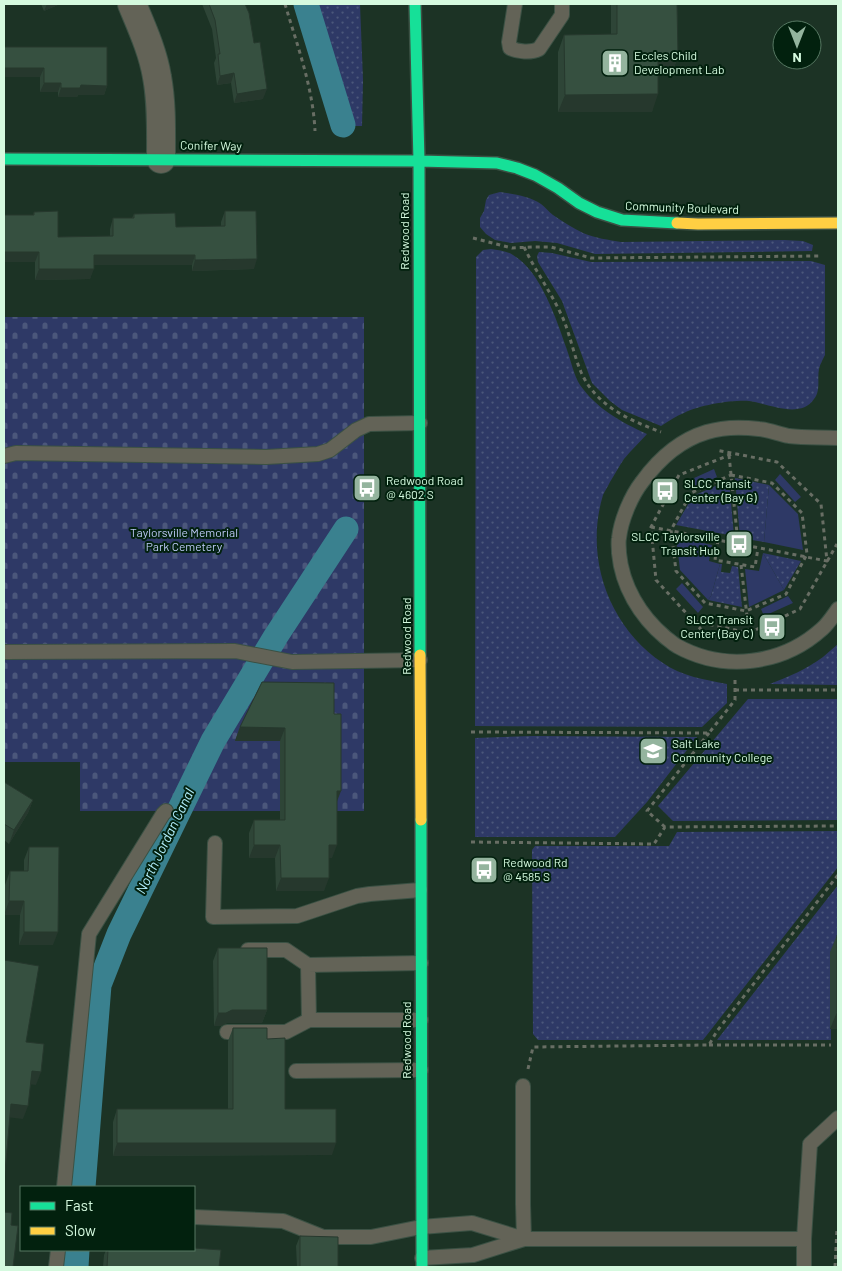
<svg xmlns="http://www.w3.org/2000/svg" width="842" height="1271" font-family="Barlow,sans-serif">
	<defs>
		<pattern id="grass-dots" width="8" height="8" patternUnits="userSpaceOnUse" patternTransform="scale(1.25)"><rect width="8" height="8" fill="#2e3966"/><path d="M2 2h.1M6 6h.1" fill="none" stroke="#4b577b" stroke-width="1.8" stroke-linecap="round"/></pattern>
		<pattern id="cemetery-stones" width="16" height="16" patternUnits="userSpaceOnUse" patternTransform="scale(1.25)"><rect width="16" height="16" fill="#2e3966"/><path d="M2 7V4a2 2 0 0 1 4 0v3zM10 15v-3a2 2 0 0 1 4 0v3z" fill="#4b577b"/></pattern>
	</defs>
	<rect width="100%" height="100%" fill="#1c3325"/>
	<!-- grass -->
	<path fill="url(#grass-dots)" d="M317 4H360L363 80 362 126H354Z
		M500 192C513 194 530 196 541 204 545 207 549 212 553 215 562 221 573 228 583 233 595 238 609 240 621 242L784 240 803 241 813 245 812 251 595 254 557 243 535 241 511 243 495 240 486 234 480 227V218L484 211 486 200 489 195Z
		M491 249C498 250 507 251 513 255 541 271 557 321 567 350 571 361 574 376 580 385 597 409 621 422 647 434 640 442 631 450 624 459 619 466 615 474 610 482 608 486 605 491 603 495 584 558 609 627 663 663 681 676 706 680 727 684V703L702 727 475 726 476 257 483 250Z
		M539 252 552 253 591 262 811 261 825 265V355C823 359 820 364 819 369 817 379 821 390 814 399 800 420 767 403 749 401 731 400 700 405 684 413 676 416 669 421 661 426L622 410 610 401 592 383 562 301 538 262 537 256Z
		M735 478 769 485 764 542 740 538Z
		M729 480 734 536 676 525 693 496Z
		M763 553 801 561 784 590Z
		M720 564H722L721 572 730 573 732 566 738 567 742 607 708 600 711 596Z
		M838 644V685L770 684C788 677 807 669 823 657 828 653 833 648 838 644Z
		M748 699H838V820L673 821 658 806Z
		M533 736 697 737 647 802 615 837H475V738Z
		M838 831V867L703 1040H538L533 1034 532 850 535 846H669L677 832Z
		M838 885V952H830L831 1040H717Z"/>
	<!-- cemetery -->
	<path fill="url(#cemetery-stones)" d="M4 317H364V811H80V762H4Z"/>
	<!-- green -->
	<path fill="#2e3966" d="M714 469 717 477 690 490 683 483Z
		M780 474 801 497 795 502 775 480Z
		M769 485 798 514 803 550 764 542Z
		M676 537 712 545 709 561 720 564 711 596 708 600 680 570Z
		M763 553 784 590 749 607 745 569 759 571Z
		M682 583 703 607 698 613 676 589Z
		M788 596 793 603 764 616 761 609Z"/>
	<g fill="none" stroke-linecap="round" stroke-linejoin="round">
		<!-- canal -->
		<path stroke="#3a818f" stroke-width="25" d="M306 4 343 125
			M83 1187 99 985 119 934 213 741 276 636 346 529
			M76 1267 77 1250"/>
		<defs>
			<path id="lane" d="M515 4 509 42 510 48C518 52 531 53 539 49L562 15V4
				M838 438C822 437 805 438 789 436 779 434 769 430 759 429 743 427 723 427 707 432 680 440 658 460 642 482 631 496 621 520 619 538 618 542 619 548 619 553 622 586 640 616 665 637 669 640 673 644 677 646 724 672 782 665 822 629 828 624 833 616 838 609
				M4 456 16 453 266 457 318 454 330 450 356 430 369 424 420 423
				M4 652 235 651 292 662 420 660
				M215 843 213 917 297 916 357 896 370 894 420 890
				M248 950H286L308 965
				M309 1020 308 965 421 963
				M227 1032H286L309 1020H421
				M296 1071 421 1070
				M523 1086V1204L524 1239
				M64 1187 89 934 163 814 166 811
				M194 1217 283 1221 323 1237H371L421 1227 472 1223 524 1239
				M422 1258 473 1255 524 1239H804
				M56 1267 58 1250
				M804 1267V1239L810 1144 838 1118"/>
			<path id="street" d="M132 4C142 28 153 52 157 77 162 104 161 132 161 159"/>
			<path id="fast" d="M415 4 419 161 420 655
				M4 159 419 161 497 163 517 168 535 175 558 188 579 203 597 212 622 220 677 223
				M421 820 422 1267"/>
			<path id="slow" d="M677 223 698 224 838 223
				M420 655 421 820"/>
		</defs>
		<!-- lane casing -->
		<use href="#lane" stroke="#3b5144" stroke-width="16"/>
		<!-- street casing -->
		<use href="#street" stroke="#3b5144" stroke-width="30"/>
		<!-- fast casing -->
		<use href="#fast" stroke="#3b5144" stroke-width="14"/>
		<!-- slow casing -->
		<use href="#slow" stroke="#3b5144" stroke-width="14"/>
		<!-- path -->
		<path stroke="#686e64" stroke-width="3" stroke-dasharray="4 4" stroke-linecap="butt" d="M285 4C297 45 313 87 315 131
			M473 238 512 248 532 247H551L591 258 819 256
			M524 247C535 270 550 291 561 314 570 333 573 353 581 372 596 406 629 420 661 432
			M729 455 738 543
			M731 475 772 483 802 513 807 554 786 594 746 611 705 603 676 571 671 530 691 493Z
			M651 527 827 561 821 504 777 462 716 450
			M718 540 715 560 755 567 758 548
			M741 565 749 633
			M694 621 749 633 800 609 837 544
			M707 636 656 580 651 527 679 475 732 454
			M735 690H838
			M471 732 709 733 735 700V679
			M665 827 647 811 709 733
			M471 842 654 844 665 827 838 826
			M709 1045H831
			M528 1069 533 1047 709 1045 717 1031 838 875
			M835 1267 837 1229H838"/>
		<!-- lane -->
		<use href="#lane" stroke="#636357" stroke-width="14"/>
		<!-- street -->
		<use href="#street" stroke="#636357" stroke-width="28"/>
		<!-- fast -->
		<use href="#fast" stroke="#16e098" stroke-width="11"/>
		<!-- slow -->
		<use href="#slow" stroke="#ffcf43" stroke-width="11"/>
	</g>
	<!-- wall -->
	<path fill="#2e4537" d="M41 4H60L44 11Z
		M202 4H245L263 99 234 103 231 83 217 85 214 63 216 58 212 29Z
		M611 4H677L678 57 671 75H658L652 112H558V52L564 35 611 34Z
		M4 47 107 86 104 95H78L77 97H58V92H40V77Z
		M225 211 254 269 192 271V265H94L90 279 35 280V262H4V215H33L34 212 58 237 110 236V229L113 218H132L134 214 176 227 221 226V222Z
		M334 714 337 803 332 858H329L324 891H276L275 858H249V833L254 820H280V741H235L240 727Z
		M4 782 33 800 28 813 9 844 4 840Z
		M29 847 53 945H19L20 915H4L5 885 10 871H24V860Z
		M837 935H838V1029H830V952Z
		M218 948 267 1010 262 1023H227L221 1026H214L213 961Z
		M233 1028 267 1039 285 1109 332 1155 113 1156V1122L117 1109H228V1041Z
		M300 1236 338 1267H297L296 1246Z
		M106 1250H194L219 1267H103L104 1255Z"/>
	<!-- shaded-wall -->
	<path fill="#26382d" d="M47 4H60L44 11Z
		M658 57H678L671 75H652Z
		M4 68H44L40 77H4Z
		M234 73 231 83 217 85 220 76Z
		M44 83H61L58 92H40Z
		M81 85 107 86 104 95H78L77 97H58L61 88Z
		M267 89 263 99 234 103 237 94Z
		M658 94 652 112H558L565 95Z
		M4 252H39L35 262H4Z
		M94 255H195L192 265H90Z
		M257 259 254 269 192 271 195 260Z
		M39 269H94L90 279 35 280Z
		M240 727 285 728 280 741H235Z
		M337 791H341L336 804Z
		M33 800 28 813 9 844 14 830Z
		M254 845H280L275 858H249Z
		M329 845H337L332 858H324Z
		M281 878H329L324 891H276Z
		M9 901H24L20 915H4Z
		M24 932H58L53 945H19Z
		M232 1010H267L262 1023H227L221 1026H214L218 1013Z
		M837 1012H838V1029H830Z
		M32 1071 41 1072 36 1085 27 1084Z
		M11 1104 28 1106 23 1119 6 1117Z
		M117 1143H336L332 1155 113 1156Z"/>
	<!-- building -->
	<path fill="#365040" stroke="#26382d" d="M209 4H245L249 13 254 43 260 42 267 89 237 94 234 73 220 76 218 54H220L215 20Z
		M617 4H677L678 57H658V94L565 95 564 35 617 34Z
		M4 47H107V86L81 85 80 88H61V83H44V68H4Z
		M58 211V237L113 236V218H134V214L175 213 176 227 225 226V211H256L257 259 195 260V255H94V269H39V252H4V215H34V212Z
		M262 682 334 683V714H341V791H337V845H329V878H281L280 845H254V820H285V728L240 727Z
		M4 782 33 800 14 830 4 824Z
		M29 847H59L58 932H24V901H9L10 871H28Z
		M837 935H838V1012H837Z
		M218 948H267V1010H232L226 1013H218Z
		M4 960 39 966 26 1042 44 1044 41 1072 32 1071 28 1106 11 1104 4 1183Z
		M233 1028H267V1039L285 1038V1109H336V1143H117V1109H233Z
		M4 1212 12 1213 11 1225 18 1226 13 1267H4Z
		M300 1236 338 1237V1267H300Z
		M194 1248 221 1250 219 1267H107L108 1250H194Z"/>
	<!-- icons -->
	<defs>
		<symbol id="building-square" viewBox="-11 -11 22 22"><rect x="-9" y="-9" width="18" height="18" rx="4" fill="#94b49e" stroke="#02210e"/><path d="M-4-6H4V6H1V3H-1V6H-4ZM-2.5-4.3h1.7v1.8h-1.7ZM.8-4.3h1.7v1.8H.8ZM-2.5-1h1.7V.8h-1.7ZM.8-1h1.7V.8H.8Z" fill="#fff"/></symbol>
		<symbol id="bus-square" viewBox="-11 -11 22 22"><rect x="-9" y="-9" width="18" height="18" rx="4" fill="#94b49e" stroke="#02210e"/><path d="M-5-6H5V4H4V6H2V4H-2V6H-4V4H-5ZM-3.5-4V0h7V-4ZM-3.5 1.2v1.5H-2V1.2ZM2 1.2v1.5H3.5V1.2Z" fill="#fff"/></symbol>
		<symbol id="university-square" viewBox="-11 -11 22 22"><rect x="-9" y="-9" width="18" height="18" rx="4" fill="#94b49e" stroke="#02210e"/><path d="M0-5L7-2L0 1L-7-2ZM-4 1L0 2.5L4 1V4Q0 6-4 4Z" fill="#fff"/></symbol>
	</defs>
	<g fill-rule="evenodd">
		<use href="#building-square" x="599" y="47" width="32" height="32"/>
		<use href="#bus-square" x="351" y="472" width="32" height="32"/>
		<use href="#bus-square" x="649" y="475" width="32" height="32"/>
		<use href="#bus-square" x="723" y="528" width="32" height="32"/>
		<use href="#bus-square" x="756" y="611" width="32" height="32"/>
		<use href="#university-square" x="637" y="735" width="32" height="32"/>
		<use href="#bus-square" x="468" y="854" width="32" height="32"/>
	</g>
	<g text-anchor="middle" stroke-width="4" stroke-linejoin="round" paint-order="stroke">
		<!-- poi labels -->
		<g font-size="12" fill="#d5fadf" stroke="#02210e" text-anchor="start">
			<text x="634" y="60">Eccles Child<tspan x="634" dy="14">Development Lab</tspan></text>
			<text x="386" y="485">Redwood Road<tspan x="386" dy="14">@ 4602 S</tspan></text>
			<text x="684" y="488">SLCC Transit<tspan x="684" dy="14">Center (Bay G)</tspan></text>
			<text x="720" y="541" text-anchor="end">SLCC Taylorsville<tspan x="720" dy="14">Transit Hub</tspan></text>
			<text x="753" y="624" text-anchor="end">SLCC Transit<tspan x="753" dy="14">Center (Bay C)</tspan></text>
			<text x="672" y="748">Salt Lake<tspan x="672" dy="14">Community College</tspan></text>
			<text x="503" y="867">Redwood Rd<tspan x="503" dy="14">@ 4585 S</tspan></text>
		</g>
		<!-- street labels -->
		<g font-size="12" fill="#d5fadf" stroke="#02210e">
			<text transform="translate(211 146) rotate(1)" y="4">Conifer Way</text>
			<text transform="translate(682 208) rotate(2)" y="4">Community Boulevard</text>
			<text transform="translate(405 231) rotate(-90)" y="4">Redwood Road</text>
			<text transform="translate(407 636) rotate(-90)" y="4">Redwood Road</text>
			<text transform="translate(407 1040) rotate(-90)" y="4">Redwood Road</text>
		</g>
		<!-- park labels -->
		<g font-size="12" fill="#bdc9f6" stroke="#02210e">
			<text x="184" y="537">Taylorsville Memorial<tspan x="184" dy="14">Park Cemetery</tspan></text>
		</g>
		<!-- water labels -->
		<g font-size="14" font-style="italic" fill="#b2eefc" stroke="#02210e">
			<text transform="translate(165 841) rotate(-64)" y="5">North Jordan Canal</text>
		</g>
	</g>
	<!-- border -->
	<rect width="842" height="1271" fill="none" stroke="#d5fadf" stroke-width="10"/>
	<!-- legend -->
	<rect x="20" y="1186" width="175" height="65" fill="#02210e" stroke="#567862"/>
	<rect x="30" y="1202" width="25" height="8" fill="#16e098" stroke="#567862"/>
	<text x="65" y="1211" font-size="15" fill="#d5fadf">Fast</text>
	<rect x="30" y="1227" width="25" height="8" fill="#ffcf43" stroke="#567862"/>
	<text x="65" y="1236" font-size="15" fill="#d5fadf">Slow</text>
	<!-- north arrow -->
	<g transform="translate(797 45) rotate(180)"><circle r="24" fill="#02210e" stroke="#567862"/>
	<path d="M0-4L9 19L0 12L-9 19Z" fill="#94b49e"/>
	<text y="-8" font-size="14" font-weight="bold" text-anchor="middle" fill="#d5fadf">N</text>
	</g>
</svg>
